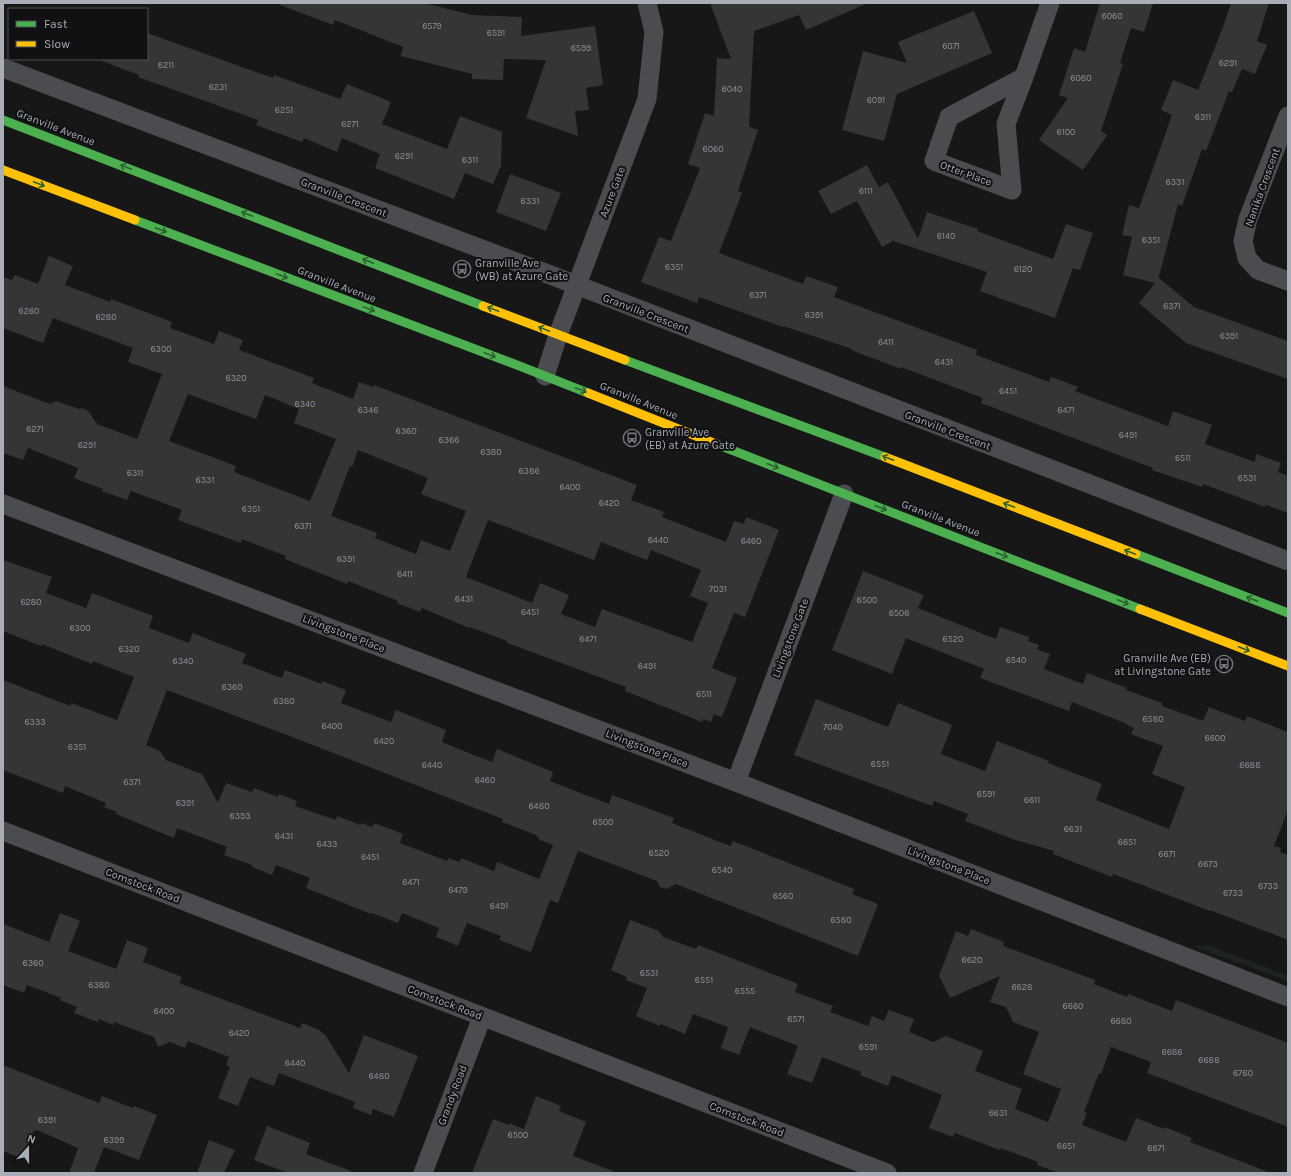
<svg xmlns="http://www.w3.org/2000/svg" width="1291" height="1176" font-family="Karla,sans-serif">
	<rect width="100%" height="100%" fill="#171717"/>
	<!-- green -->
	<path fill="#1d241e" d="M1193 946H1210L1288 976V981Z"/>
	<!-- building -->
	<path fill="#353536" fill-rule="evenodd" d="M281 3H424L472 15 522 17 521 36 595 26 603 85 586 88 589 110 575 111 578 136 526 118 546 60 504 59 503 80 472 79V74L401 56 403 47 335 20 333 25 280 5Z
		M710 3H868L806 30 799 15 754 31 749 127 758 130 738 191 742 193 719 253 803 284 806 276 838 287 834 297 977 350 976 355 1049 382 1051 377 1078 387 1075 391 1168 426 1173 411 1212 425 1205 444 1255 462 1256 454 1281 463 1278 472 1288 476V513L1266 505 1265 507 1203 484 1202 487 1152 470 1153 468 981 403 983 398 901 367V369L851 350 852 349 783 326V327L699 297 697 303 641 282 659 237 671 241 700 168 688 164 705 113 714 116 717 58 731 59Z
		M1100 3H1153L1144 32 1131 28 1120 63 1123 64 1101 131 1107 135 1083 170 1039 140 1068 98 1059 95 1074 48 1085 52Z
		M1231 3H1269L1257 41 1267 45 1255 74 1242 69 1232 92 1229 91 1206 151 1202 149 1182 206 1178 204 1158 280 1159 278 1194 307 1288 341V379L1186 343 1139 303 1155 283 1123 275 1132 237 1122 235 1129 205 1139 208 1172 115 1161 110 1173 80 1198 90 1223 27Z
		M974 11 992 53 897 94 884 141 842 130 863 51 907 63 898 42Z
		M147 33 273 78 274 75 340 99 347 84 391 102 382 124 447 149 460 116 502 132 501 166 493 184 465 173 454 199 375 168 380 154 342 138 337 152 304 138 302 142 256 125 258 120 138 77 139 75 102 61 103 59H147Z
		M867 165 879 187 888 182 918 239 927 212 978 229 977 231 1053 259 1066 224 1093 233 1080 270 1073 268 1055 318 980 291 987 272 893 241 882 247 857 201 831 214 818 191Z
		M510 174 561 193 546 231 496 212Z
		M49 256 73 266 65 285 110 302 111 299 172 322 170 328 214 344 219 331 243 340 239 350 314 378 312 383 353 399 359 382 373 387 374 385 637 485 631 500 664 512 662 517 726 542 734 521 744 524 746 517 779 530 745 617 734 613 712 668 737 678 722 717 714 714 711 722 703 719 702 722 625 691 626 687 507 643V641L470 627 469 628 422 608 420 612 397 603 398 601 348 581 347 584 285 559 286 556 242 539 241 543 178 520 182 510 131 491 127 500 102 491 103 489 74 478 78 468 28 448 23 460 3 453V386L50 404 56 401 79 409 82 408 88 411 97 424 137 439 162 374 128 362 133 348 53 318 43 343 3 328V277L12 280 15 275 38 284ZM188 394 256 419 265 395 299 409 294 423 336 439 310 501 234 472 236 466 169 441ZM358 450 428 478 421 494 466 511 450 551 421 540 416 554 375 538 377 533 331 516 350 466 352 467ZM488 520 594 560 601 542 647 560 651 550 701 570 690 596 708 603 692 642 602 609 595 627 561 614 569 595 540 583 532 603 466 577Z
		M3 560 52 577 46 593 86 608 92 593 105 598 153 616 149 628 189 643 193 633 246 654 242 663 282 678 285 670 322 684V681L346 690 341 703 391 722 396 710 446 730 442 742 469 753 492 762 497 749 553 772 550 781 609 804 612 795 674 818 672 823 730 846 733 841 854 889 852 894 878 904 858 956 676 884 667 889 660 887 657 881 578 851 558 903 550 900 531 952 499 940 501 936 467 923 458 946 436 937 439 928 402 913 398 923 372 913 371 914 306 888 310 878 276 865 272 875 252 867V865L224 855 227 847 177 828 174 838 116 814 117 812 104 807 106 803 65 786 63 793 3 770V680L70 706 71 703 117 720 134 677 93 661 92 664 42 644 41 646 3 631ZM167 690 295 738 503 819 502 822 536 835 540 840 553 845 539 879 497 862 494 871 461 858 460 862 448 858 447 861 400 843 403 834 374 823 372 827 361 823 360 825 337 816 336 820 295 806 297 801 279 794 278 797 254 788 252 792 226 783 218 803 202 774 166 760 160 751 146 745Z
		M863 571 924 595 918 608 996 639 1000 627 1029 637 1028 641 1039 645 1037 649 1050 654 1044 669 1083 684 1087 673 1127 688 1126 690 1162 703V706L1203 721 1209 707 1245 721 1247 716 1288 732V810L1274 846 1281 848 1280 852 1288 855V940L1210 910V911L1113 874 1112 877 1053 854 1054 851 1013 839 965 821 968 814 934 801 932 806 794 755 816 699 888 727 898 703 952 725 941 754 985 771 997 741 1049 761 1048 763 1102 784 1096 800 1169 829 1185 787 1152 774 1163 746 1131 734 1134 728 1127 725V724L1072 702 1069 711 980 678 984 669 906 638 892 674 832 650Z
		M60 913 80 921 68 951 116 969 127 940 148 948 143 962 182 977 179 983 300 1028 302 1023 319 1030 326 1036 349 1073 364 1035 418 1056 394 1117 373 1109 371 1115 353 1108 355 1102 279 1073 274 1086 250 1077 238 1106 218 1098 230 1067 226 1065 229 1057 188 1041 185 1048 170 1042 158 1047 154 1037 114 1022 113 1025 99 1019 98 1022 74 1013 77 1007 60 1000 61 998 27 985 24 993 3 985V924L49 942Z
		M630 920 659 931 663 937 696 949 698 945 798 984 795 992 833 1006 830 1012 868 1026 872 1016 884 1021 889 1010 914 1019 909 1032 933 1042 946 1036 983 1051 975 1071 1022 1089 1015 1109 1048 1122 1061 1089 1023 1074 1039 1032 1013 1022 1006 1007 990 1002 1000 976 950 998 939 976 956 931 968 936 971 929 1004 942 1003 946 1095 980 1094 984 1127 997 1128 994 1172 1011 1176 1000 1288 1043V1127L1147 1073 1151 1062 1111 1047 1101 1074 1099 1073 1084 1112 1087 1113 1082 1125 1126 1142 1136 1118 1164 1129 1165 1127 1192 1138 1190 1142 1266 1171 1265 1173H1059L1037 1165 1038 1162 1001 1148 1000 1150 955 1133 953 1137 929 1128 942 1095 892 1075 888 1086 860 1075 861 1072 822 1057 812 1083 787 1074 798 1046 750 1027 739 1055 721 1048 728 1027 693 1014 685 1034 661 1024 660 1026 636 1016 647 988 626 980 627 977 611 970Z
		M3 1065 99 1103 102 1096 133 1108 134 1106 157 1115 139 1160 104 1147 94 1173H69L78 1148 37 1130 36 1131 34 1130 23 1159 3 1151Z
		M536 1096 561 1106 559 1111 586 1122 573 1156 613 1171V1173H472L493 1119 509 1125V1123L524 1129Z
		M267 1126 310 1143 306 1154 351 1171V1173H288L254 1160Z
		M209 1140 235 1150 224 1173H197Z"/>
	<g fill="none" stroke-linecap="round" stroke-linejoin="round">
		<!-- street -->
		<path stroke="#4b4c50" stroke-width="19" d="M3 68 548 274 1288 561
			M1024 77 1006 124 1012 190 934 161 949 117Z
			M1024 77 1050 3
			M1288 116 1248 219 1243 241 1247 258 1258 270 1288 281
			M545 376 558 335 647 99 654 32 647 3
			M3 504 736 782 1288 997
			M736 782 844 494
			M3 831 887 1173
			M423 1173 482 1017"/>
		<!-- fast -->
		<path stroke="#4caf50" stroke-width="9" d="M3 120 483 306
			M135 220 517 365 588 393
			M625 360 885 457
			M716 444 1140 609
			M1136 554 1288 613"/>
		<!-- slow -->
		<path stroke="#ffc107" stroke-width="9" d="M3 170 135 220
			M483 306 625 360
			M588 393 716 444
			M885 457 1136 554
			M1140 609 1288 666"/>
	</g>
	<!-- one-way arrows -->
	<defs><path id="oneway-shaft" d="M-6 0H5M1.5-3L5.5 0L1.5 3" fill="none" stroke-width="1.6" stroke-linecap="round" stroke-linejoin="round"/></defs>
	<g stroke="#2e6032">
		<use href="#oneway-shaft" transform="translate(126 167) rotate(-159)"/>
		<use href="#oneway-shaft" transform="translate(39 184) rotate(21)"/>
		<use href="#oneway-shaft" transform="translate(247 214) rotate(-159)"/>
		<use href="#oneway-shaft" transform="translate(161 230) rotate(21)"/>
		<use href="#oneway-shaft" transform="translate(368 261) rotate(-159)"/>
		<use href="#oneway-shaft" transform="translate(282 276) rotate(21)"/>
		<use href="#oneway-shaft" transform="translate(369 309) rotate(21)"/>
		<use href="#oneway-shaft" transform="translate(493 309) rotate(-159)"/>
		<use href="#oneway-shaft" transform="translate(544 329) rotate(-158)"/>
		<use href="#oneway-shaft" transform="translate(490 355) rotate(21)"/>
		<use href="#oneway-shaft" transform="translate(581 390) rotate(22)"/>
		<use href="#oneway-shaft" transform="translate(888 458) rotate(-159)"/>
		<use href="#oneway-shaft" transform="translate(773 466) rotate(21)"/>
		<use href="#oneway-shaft" transform="translate(1009 505) rotate(-159)"/>
		<use href="#oneway-shaft" transform="translate(881 508) rotate(21)"/>
		<use href="#oneway-shaft" transform="translate(1130 552) rotate(-159)"/>
		<use href="#oneway-shaft" transform="translate(1002 555) rotate(21)"/>
		<use href="#oneway-shaft" transform="translate(1252 599) rotate(-159)"/>
		<use href="#oneway-shaft" transform="translate(1123 602) rotate(21)"/>
		<use href="#oneway-shaft" transform="translate(1244 649) rotate(21)"/>
	</g>
	<!-- icons -->
	<defs>
		<symbol id="bus-ring" viewBox="-11 -11 22 22"><circle r="9.5" fill="#111113" stroke="#757880" stroke-width="1.5"/><path d="M-5-6H5V4H4V6H2V4H-2V6H-4V4H-5ZM-3.5-4V0h7V-4ZM-3.5 1.2v1.5H-2V1.2ZM2 1.2v1.5H3.5V1.2Z" fill="#757880"/></symbol>
	</defs>
	<g fill-rule="evenodd">
		<use href="#bus-ring" x="452" y="259" width="20" height="20"/>
		<use href="#bus-ring" x="622" y="428" width="20" height="20"/>
		<use href="#bus-ring" x="1214" y="654" width="20" height="20"/>
	</g>
	<g text-anchor="middle" stroke-width="4" stroke-linejoin="round" paint-order="stroke">
		<!-- number labels -->
		<g font-size="9" fill="#8b8f98">
			<text x="1112" y="19">6060</text>
			<text x="432" y="29">6579</text>
			<text x="496" y="36">6591</text>
			<text x="951" y="49">6071</text>
			<text x="581" y="51">6599</text>
			<text x="1228" y="66">6291</text>
			<text x="166" y="68">6211</text>
			<text x="1081" y="81">6080</text>
			<text x="218" y="90">6231</text>
			<text x="732" y="92">6040</text>
			<text x="876" y="103">6091</text>
			<text x="284" y="113">6251</text>
			<text x="1203" y="120">6311</text>
			<text x="350" y="127">6271</text>
			<text x="1066" y="135">6100</text>
			<text x="713" y="152">6060</text>
			<text x="404" y="159">6291</text>
			<text x="470" y="163">6311</text>
			<text x="1175" y="185">6331</text>
			<text x="866" y="194">6111</text>
			<text x="530" y="204">6331</text>
			<text x="946" y="239">6140</text>
			<text x="1151" y="243">6351</text>
			<text x="674" y="270">6351</text>
			<text x="1023" y="272">6120</text>
			<text x="758" y="298">6371</text>
			<text x="1172" y="309">6371</text>
			<text x="29" y="314">6260</text>
			<text x="814" y="318">6391</text>
			<text x="106" y="320">6280</text>
			<text x="1229" y="339">6391</text>
			<text x="886" y="345">6411</text>
			<text x="161" y="352">6300</text>
			<text x="944" y="365">6431</text>
			<text x="236" y="381">6320</text>
			<text x="1008" y="394">6451</text>
			<text x="305" y="407">6340</text>
			<text x="368" y="413">6346</text>
			<text x="1066" y="413">6471</text>
			<text x="35" y="432">6271</text>
			<text x="406" y="434">6360</text>
			<text x="1128" y="438">6491</text>
			<text x="449" y="443">6366</text>
			<text x="87" y="448">6291</text>
			<text x="491" y="455">6380</text>
			<text x="1183" y="461">6511</text>
			<text x="529" y="474">6386</text>
			<text x="135" y="476">6311</text>
			<text x="1247" y="481">6531</text>
			<text x="205" y="483">6331</text>
			<text x="570" y="490">6400</text>
			<text x="609" y="506">6420</text>
			<text x="251" y="512">6351</text>
			<text x="303" y="529">6371</text>
			<text x="658" y="543">6440</text>
			<text x="751" y="544">6460</text>
			<text x="346" y="562">6391</text>
			<text x="405" y="577">6411</text>
			<text x="718" y="592">7031</text>
			<text x="464" y="602">6431</text>
			<text x="867" y="603">6500</text>
			<text x="31" y="605">6280</text>
			<text x="530" y="615">6451</text>
			<text x="899" y="616">6506</text>
			<text x="80" y="631">6300</text>
			<text x="588" y="642">6471</text>
			<text x="953" y="642">6520</text>
			<text x="129" y="652">6320</text>
			<text x="1016" y="663">6540</text>
			<text x="183" y="664">6340</text>
			<text x="647" y="669">6491</text>
			<text x="232" y="690">6360</text>
			<text x="704" y="697">6511</text>
			<text x="284" y="704">6380</text>
			<text x="1153" y="722">6580</text>
			<text x="35" y="725">6333</text>
			<text x="332" y="729">6400</text>
			<text x="833" y="730">7040</text>
			<text x="1215" y="741">6600</text>
			<text x="384" y="744">6420</text>
			<text x="77" y="750">6351</text>
			<text x="880" y="767">6551</text>
			<text x="432" y="768">6440</text>
			<text x="1250" y="768">6688</text>
			<text x="485" y="783">6460</text>
			<text x="132" y="785">6371</text>
			<text x="986" y="797">6591</text>
			<text x="1032" y="803">6611</text>
			<text x="185" y="806">6391</text>
			<text x="539" y="809">6480</text>
			<text x="240" y="819">6393</text>
			<text x="603" y="825">6500</text>
			<text x="1073" y="832">6631</text>
			<text x="284" y="839">6431</text>
			<text x="1127" y="845">6651</text>
			<text x="327" y="847">6433</text>
			<text x="659" y="856">6520</text>
			<text x="1167" y="857">6671</text>
			<text x="370" y="860">6451</text>
			<text x="1208" y="867">6673</text>
			<text x="722" y="873">6540</text>
			<text x="411" y="885">6471</text>
			<text x="1268" y="889">6733</text>
			<text x="458" y="893">6479</text>
			<text x="1233" y="896">6733</text>
			<text x="783" y="899">6560</text>
			<text x="499" y="909">6491</text>
			<text x="841" y="923">6580</text>
			<text x="972" y="963">6620</text>
			<text x="33" y="966">6360</text>
			<text x="649" y="976">6531</text>
			<text x="704" y="983">6551</text>
			<text x="99" y="988">6380</text>
			<text x="1022" y="990">6628</text>
			<text x="745" y="994">6555</text>
			<text x="1073" y="1009">6660</text>
			<text x="164" y="1014">6400</text>
			<text x="796" y="1022">6571</text>
			<text x="1121" y="1024">6680</text>
			<text x="239" y="1036">6420</text>
			<text x="868" y="1050">6591</text>
			<text x="1172" y="1055">6686</text>
			<text x="1209" y="1063">6688</text>
			<text x="295" y="1066">6440</text>
			<text x="1243" y="1076">6780</text>
			<text x="379" y="1079">6480</text>
			<text x="998" y="1116">6631</text>
			<text x="47" y="1123">6391</text>
			<text x="518" y="1138">6500</text>
			<text x="114" y="1143">6399</text>
			<text x="1066" y="1149">6651</text>
			<text x="1156" y="1151">6671</text>
		</g>
		<!-- street labels -->
		<g font-size="11" fill="#a8adb8" stroke="#111113">
			<text transform="translate(56 127) rotate(21)" y="4">Granville Avenue</text>
			<text transform="translate(966 173) rotate(20)" y="4">Otter Place</text>
			<text transform="translate(1262 187) rotate(-70)" y="4">Nanika Crescent</text>
			<text transform="translate(612 192) rotate(-69)" y="4">Azure Gate</text>
			<text transform="translate(344 197) rotate(21)" y="4">Granville Crescent</text>
			<text transform="translate(337 284) rotate(21)" y="4">Granville Avenue</text>
			<text transform="translate(646 313) rotate(21)" y="4">Granville Crescent</text>
			<text transform="translate(639 400) rotate(22)" y="4">Granville Avenue</text>
			<text transform="translate(948 430) rotate(21)" y="4">Granville Crescent</text>
			<text transform="translate(941 518) rotate(21)" y="4">Granville Avenue</text>
			<text transform="translate(344 633) rotate(21)" y="4">Livingstone Place</text>
			<text transform="translate(790 638) rotate(-69)" y="4">Livingstone Gate</text>
			<text transform="translate(647 748) rotate(21)" y="4">Livingstone Place</text>
			<text transform="translate(949 865) rotate(21)" y="4">Livingstone Place</text>
			<text transform="translate(143 885) rotate(21)" y="4">Comstock Road</text>
			<text transform="translate(445 1002) rotate(21)" y="4">Comstock Road</text>
			<text transform="translate(452 1095) rotate(-69)" y="4">Grandy Road</text>
			<text transform="translate(747 1119) rotate(21)" y="4">Comstock Road</text>
		</g>
		<!-- poi labels -->
		<g font-size="11" fill="#a8adb8" stroke="#111113" text-anchor="start">
			<text x="475" y="267">Granville Ave<tspan x="475" dy="13">(WB) at Azure Gate</tspan></text>
			<text x="645" y="436">Granville Ave<tspan x="645" dy="13">(EB) at Azure Gate</tspan></text>
			<text x="1211" y="662" text-anchor="end">Granville Ave (EB)<tspan x="1211" dy="13">at Livingstone Gate</tspan></text>
		</g>
	</g>
	<!-- border -->
	<rect width="1291" height="1176" fill="none" stroke="#a8adb8" stroke-width="8"/>
	<!-- legend -->
	<rect x="8" y="8" width="140" height="52" fill="#111113" stroke="#4d4f55"/>
	<rect x="16" y="21" width="20" height="6" fill="#4caf50" stroke="#4d4f55"/>
	<text x="44" y="28" font-size="12" fill="#a8adb8">Fast</text>
	<rect x="16" y="41" width="20" height="6" fill="#ffc107" stroke="#4d4f55"/>
	<text x="44" y="48" font-size="12" fill="#a8adb8">Slow</text>
	<!-- north arrow -->
	<g transform="translate(28 1148) rotate(21)" stroke="#111113" stroke-width="3" paint-order="stroke">
	<path d="M0-3L7 15L0 10L-7 15Z" fill="#a8adb8"/>
	<text y="-6" font-size="11" font-weight="bold" text-anchor="middle" fill="#a8adb8">N</text>
	</g>
</svg>
